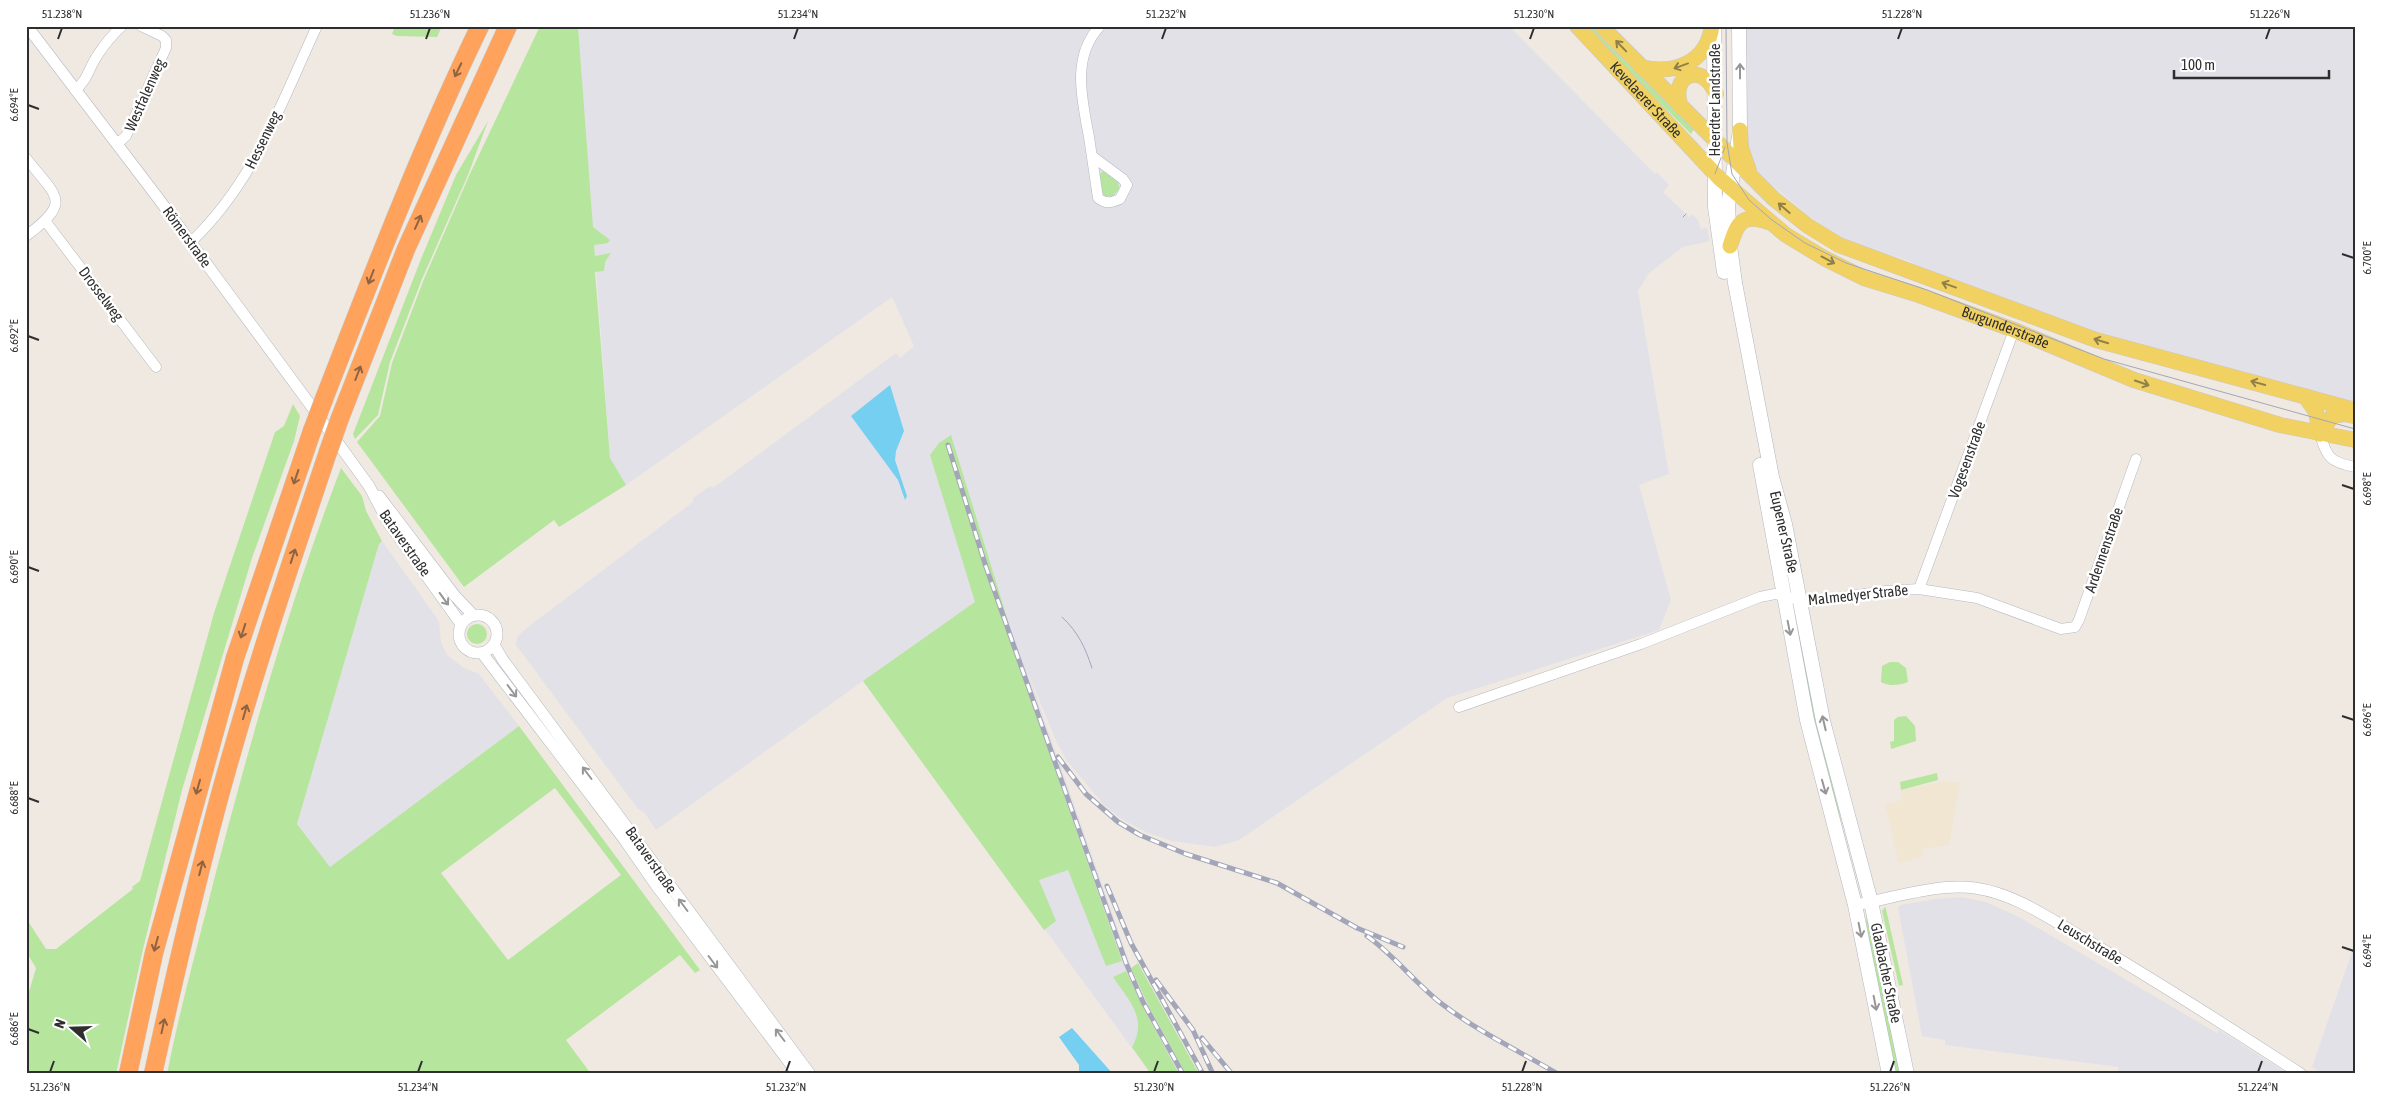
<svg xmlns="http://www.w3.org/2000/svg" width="2381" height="1100" font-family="'Asap Condensed',sans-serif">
	<rect width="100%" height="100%" fill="#efe9e1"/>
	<!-- industrial -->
	<path fill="#e3e1e8" d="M578 26H1509L1655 174 1657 172 1669 185 1663 192 1689 217 1692 214 1698 220 1701 229 1707 228 1710 241 1683 247 1649 273 1638 291 1669 474 1639 485 1671 600 1659 630 1447 698 1239 840 1215 847 1172 841 1148 833 1123 820 1104 805 1067 761 1056 741 1027 670 1136 981 1186 1074H1151L863 681 656 830 644 812 638 809 516 645 517 637 528 627 693 502V498L710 486 713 488 896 353 900 358 914 346 892 297 626 485 610 458Z
		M1743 26H2355V408L2128 345 1937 275 1909 261 1853 243 1832 233 1804 212 1770 183 1756 169 1747 154Z
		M382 541 439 621 441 642 447 655 464 668 479 674 519 726 330 867 297 824 379 544Z
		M1961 897 1986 902 2019 917 2217 1033 2219 1030 2288 1074H2117L2119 1067 1945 1045V1040L1922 1036 1898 908 1901 905 1935 899Z
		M2355 943V1064L2351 1074H2323L2312 1067Z"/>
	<!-- education -->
	<path fill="#f0e6d1" d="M1946 781 1960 783 1949 845 1922 849V857L1899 863 1885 804 1902 800 1901 790Z"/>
	<!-- green -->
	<path fill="#b6e59e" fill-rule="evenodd" d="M395 26H442L437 37 397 36 392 34Z
		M540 26H578L593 227 610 240 608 243 594 245 595 256 611 253 605 262 604 271 595 272 610 458 626 485 559 527 554 520 464 587 357 442 380 416 392 363 424 279 469 176Z
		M1583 26H1596L1694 129 1691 134Z
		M488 121 468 175 422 279 390 362 378 415 355 439 353 434 421 259 456 175Z
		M1103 171 1118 182 1119 189 1113 196H1104L1102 192 1099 175Z
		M293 404 300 416 294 441 252 558 182 790 143 949 116 1074H26V1002L36 968 26 951V918L46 949H56L133 889 132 887 140 881 214 613 275 432 284 426Z
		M951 435 1042 732 1122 961 1106 966 1068 870 1039 880 1056 921 1044 930 863 681 975 602 930 455 939 443Z
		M341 468 362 496 366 511 382 541 379 544 297 824 330 867 519 726 700 970 695 973 680 955 566 1040 591 1074H167C180 1007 199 941 215 876 251 738 290 601 341 468ZM555 788 621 875 508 960 441 873Z
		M467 634a10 10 0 1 1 20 0a10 10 0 1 1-20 0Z
		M1799 643 1802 645 1816 715 1842 823 1818 747Z
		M1890 662H1898L1906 668 1908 682C1899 685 1890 687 1881 682L1882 666Z
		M1906 716 1915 726 1916 741 1891 749 1890 742 1894 741V720L1898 717Z
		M1937 773 1938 780 1901 790 1900 782Z
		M1885 907 1886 909 1903 985 1899 986 1882 911Z
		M1867 914 1902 1074H1896L1893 1065 1866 924Z
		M1138 963 1199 1074H1186L1149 1007 1131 968Z
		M1126 971 1144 1009 1179 1074H1151L1132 1047C1148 1018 1129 1001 1113 977Z"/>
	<!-- water -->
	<path fill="#75cff0" d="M890 385 904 431 896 451 895 460 907 496 905 500 898 480 851 416Z
		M1072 1028 1113 1074H1079V1065L1059 1037Z"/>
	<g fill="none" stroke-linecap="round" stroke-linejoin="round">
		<defs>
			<path id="minor" d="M75 90C87 81 89 68 97 56 104 45 112 35 122 26
				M117 144 126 136 166 48V40L162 36 141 26
				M1092 156 1123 179 1127 185 1120 199C1111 203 1106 204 1098 198 1095 178 1092 157 1089 137 1082 99 1071 57 1100 26
				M26 158C57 198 73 201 26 236
				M46 222 156 367
				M191 242C255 181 280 105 317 26
				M2320 434C2327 458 2330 462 2355 467
				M1919 589 2014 330
				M1459 707 1641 644 1760 597 1775 594 1808 602 1886 591 1919 589 1977 598 2061 629 2075 627 2079 620 2136 459"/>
			<path id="tertiary" d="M27 26 158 198 309 403 369 486 388 522 461 624
				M379 496 455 596 473 615
				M459 634a19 19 0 1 1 38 0a19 19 0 1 1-38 0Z
				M494 645 503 660C606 798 707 937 810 1074
				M482 653 624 839 658 888 798 1074
				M1855 905C1892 898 1939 883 1975 888 2016 894 2050 919 2085 939 2158 982 2230 1028 2301 1074"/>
			<path id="secondary" d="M1739 26 1740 130 1728 205 1730 246 1735 283 1772 477 1785 524 1823 721 1871 902 1907 1074
				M1714 27 1715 207 1724 272
				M1760 465 1807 720 1855 905 1889 1074"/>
			<g id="primary">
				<path id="s1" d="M1577 26 1719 178 1786 235 1824 258 1864 278 1916 294 2014 330 2134 380 2280 425 2355 440"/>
				<path d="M1601 26 1774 199 1808 226 1839 245 2096 340 2355 410"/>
				<path d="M1641 67C1674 75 1707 63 1712 26"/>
				<path d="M1681 107C1669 75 1702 60 1716 94"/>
				<path d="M1740 130 1741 148 1749 171"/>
				<path d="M1730 246C1737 223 1742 213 1768 222"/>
				<path d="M2305 396 2316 412 2320 434"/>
				<path d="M2320 434 2332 416 2344 414 2354 416"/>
			</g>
			<path id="motorway" d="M324 399C373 273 421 148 480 26
				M340 418 406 249 508 26
				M128 1074 154 953 235 658 312 431
				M153 1074C173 983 194 892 218 802 250 684 289 568 328 452"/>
		</defs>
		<!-- minor casing -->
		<use href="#minor" stroke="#b4b7c1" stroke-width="11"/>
		<!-- tertiary casing -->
		<use href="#tertiary" stroke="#b4b7c1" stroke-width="12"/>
		<!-- secondary casing -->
		<use href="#secondary" stroke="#b4b7c1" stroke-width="15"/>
		<!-- primary casing -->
		<use href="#primary" stroke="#c9c9c9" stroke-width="16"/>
		<!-- motorway casing -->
		<use href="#motorway" stroke="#c9c9c9" stroke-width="19"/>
		<!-- minor -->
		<use href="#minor" stroke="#fff" stroke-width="10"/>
		<!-- tertiary -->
		<use href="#tertiary" stroke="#fff" stroke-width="11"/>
		<!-- secondary -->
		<use href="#secondary" stroke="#fff" stroke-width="14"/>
		<!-- primary -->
		<use href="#primary" stroke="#f2d163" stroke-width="15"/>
		<!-- motorway -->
		<use href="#motorway" stroke="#ffa35c" stroke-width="18"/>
		<!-- tram -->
		<path stroke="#a3a6b8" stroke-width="1" d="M1726 26 1727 143 1732 174 1749 200 1772 220 1805 243 1846 263 1927 290 2104 359 2355 429
			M1715 174 1725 147
			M1683 217 1686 214
			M1062 617C1078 632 1085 647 1092 668"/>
		<defs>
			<path id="rail" d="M948 445 986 567 1126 963 1143 1002 1183 1074
				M1058 757 1086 794 1118 822 1140 835 1186 854 1277 883 1357 928 1403 947
				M1107 886 1131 943 1203 1074
				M1367 936C1395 956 1415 983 1442 1004 1477 1031 1519 1051 1558 1074
				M1156 980 1193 1030 1213 1074
				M1202 1038 1232 1074"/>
		</defs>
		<!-- rail casing -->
		<use href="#rail" stroke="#a3a6b8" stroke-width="5"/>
		<!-- rail -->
		<use href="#rail" stroke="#fff" stroke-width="3" stroke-dasharray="9" stroke-linecap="butt"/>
		<defs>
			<path id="motorway-bridge" d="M312 431 324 399
				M328 452 340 418"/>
		</defs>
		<!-- motorway-bridge casing -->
		<use href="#motorway-bridge" stroke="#c9c9c9" stroke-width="19" stroke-linecap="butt"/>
		<!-- motorway-bridge -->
		<use href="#motorway-bridge" stroke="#ffa35c" stroke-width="18"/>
	</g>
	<!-- one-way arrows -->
	<defs><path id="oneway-shaft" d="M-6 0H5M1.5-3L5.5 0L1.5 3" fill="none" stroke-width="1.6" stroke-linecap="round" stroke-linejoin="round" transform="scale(1.25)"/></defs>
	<g stroke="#908048">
		<use href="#oneway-shaft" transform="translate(1621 46) rotate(-134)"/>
		<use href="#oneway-shaft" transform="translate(1681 66) rotate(160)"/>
		<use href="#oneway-shaft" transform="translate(1784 208) rotate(-139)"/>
		<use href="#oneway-shaft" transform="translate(1828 260) rotate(28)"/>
		<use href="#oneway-shaft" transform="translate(1949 285) rotate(-160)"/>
		<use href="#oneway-shaft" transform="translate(2101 341) rotate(-163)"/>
		<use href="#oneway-shaft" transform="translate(2142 383) rotate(19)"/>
		<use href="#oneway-shaft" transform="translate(2258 383) rotate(-165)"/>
	</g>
	<g stroke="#8c6343">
		<use href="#oneway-shaft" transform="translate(458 70) rotate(116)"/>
		<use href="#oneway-shaft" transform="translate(418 222) rotate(-66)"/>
		<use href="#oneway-shaft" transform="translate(371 277) rotate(111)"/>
		<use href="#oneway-shaft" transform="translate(358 373) rotate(-69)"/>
		<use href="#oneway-shaft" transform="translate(296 477) rotate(109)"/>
		<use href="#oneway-shaft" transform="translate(293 556) rotate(-72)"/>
		<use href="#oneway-shaft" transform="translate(243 631) rotate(108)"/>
		<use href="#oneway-shaft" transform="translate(245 712) rotate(-74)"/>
		<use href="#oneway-shaft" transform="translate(198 787) rotate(106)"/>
		<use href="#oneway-shaft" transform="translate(201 868) rotate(-76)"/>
		<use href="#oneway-shaft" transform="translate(156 944) rotate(105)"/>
		<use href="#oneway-shaft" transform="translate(163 1026) rotate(-78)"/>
	</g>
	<g stroke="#969696">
		<use href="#oneway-shaft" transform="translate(1740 71) rotate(-90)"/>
		<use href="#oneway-shaft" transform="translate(444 599) rotate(54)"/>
		<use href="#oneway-shaft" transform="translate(1789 628) rotate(79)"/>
		<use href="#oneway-shaft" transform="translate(512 691) rotate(53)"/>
		<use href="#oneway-shaft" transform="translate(1824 723) rotate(-103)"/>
		<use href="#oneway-shaft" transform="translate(587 773) rotate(-127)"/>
		<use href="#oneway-shaft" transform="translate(1824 787) rotate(74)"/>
		<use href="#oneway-shaft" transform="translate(683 905) rotate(-127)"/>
		<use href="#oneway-shaft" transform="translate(1860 930) rotate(79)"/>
		<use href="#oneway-shaft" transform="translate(713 962) rotate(53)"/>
		<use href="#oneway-shaft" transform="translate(1875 1003) rotate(79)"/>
		<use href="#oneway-shaft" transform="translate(780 1035) rotate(-127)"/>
	</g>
	<!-- ticks -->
	<path fill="none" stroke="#2e2e2e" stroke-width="2" d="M58 39 62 28M426 39 430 28M794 39 798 28M1162 39 1166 28M1530 39 1534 28M1898 39 1902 28M2266 39 2270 28M28 105 39 109M2342 254 2354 258M28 336 39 340M2342 485 2354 489M28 567 39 571M2342 716 2354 720M28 798 39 802M2342 947 2354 951M28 1029 39 1033M50 1072 54 1061M418 1072 422 1061M786 1072 790 1061M1154 1072 1158 1061M1522 1072 1526 1061M1890 1072 1894 1061M2258 1072 2262 1061"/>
	<g text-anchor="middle" stroke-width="5" stroke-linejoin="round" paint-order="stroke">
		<!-- street labels -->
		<g font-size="15" fill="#2e2e2e" stroke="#fff">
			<text transform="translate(145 95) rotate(-66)" y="5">Westfalenweg</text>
			<text dy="5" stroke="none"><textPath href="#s1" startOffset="101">Kevelaerer Straße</textPath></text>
			<text transform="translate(1715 100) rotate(-90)" y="5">Heerdter Landstraße</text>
			<text transform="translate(263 140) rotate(-64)" y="5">Hessenweg</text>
			<text transform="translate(187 237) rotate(54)" y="5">Römerstraße</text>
			<text transform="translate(101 294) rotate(53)" y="5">Drosselweg</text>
			<text dy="5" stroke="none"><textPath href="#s1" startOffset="535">Burgunderstraße</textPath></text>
			<text transform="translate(1967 460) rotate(-70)" y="5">Vogesenstraße</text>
			<text transform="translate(1784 532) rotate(77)" y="5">Eupener Straße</text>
			<text transform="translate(405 543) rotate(55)" y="5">Bataverstraße</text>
			<text transform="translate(2104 550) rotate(-71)" y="5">Ardennenstraße</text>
			<text transform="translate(1858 595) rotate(-6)" y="5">Malmedyer Straße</text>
			<text transform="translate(651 860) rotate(55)" y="5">Bataverstraße</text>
			<text transform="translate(2090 942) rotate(31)" y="5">Leuschstraße</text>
			<text transform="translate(1886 973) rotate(78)" y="5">Gladbacher Straße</text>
		</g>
	</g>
	<!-- border -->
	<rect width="2381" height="1100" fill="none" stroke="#ffffff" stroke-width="55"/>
	<!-- north arrow -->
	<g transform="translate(72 1028) rotate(290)" stroke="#ffffff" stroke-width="4" paint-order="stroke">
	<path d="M0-4L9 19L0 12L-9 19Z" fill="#2e2e2e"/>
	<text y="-8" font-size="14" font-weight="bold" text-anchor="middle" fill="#2e2e2e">N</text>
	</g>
	<!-- scale -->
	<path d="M2174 70v8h155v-8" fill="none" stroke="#2e2e2e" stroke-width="2.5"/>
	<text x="2181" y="70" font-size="15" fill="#2e2e2e" stroke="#ffffff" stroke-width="4" paint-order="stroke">100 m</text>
	<rect x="28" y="28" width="2326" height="1044" fill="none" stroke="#2e2e2e" stroke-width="2"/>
	<g font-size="12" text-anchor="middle" fill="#2e2e2e">
		<text x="62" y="18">51.238°N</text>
		<text x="430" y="18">51.236°N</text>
		<text x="798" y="18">51.234°N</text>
		<text x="1166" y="18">51.232°N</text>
		<text x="1534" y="18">51.230°N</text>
		<text x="1902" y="18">51.228°N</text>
		<text x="2270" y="18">51.226°N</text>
		<text transform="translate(14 105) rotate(-90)" y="4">6.694°E</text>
		<text transform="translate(2367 258) rotate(-90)" y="4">6.700°E</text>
		<text transform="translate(14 336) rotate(-90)" y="4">6.692°E</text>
		<text transform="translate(2367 489) rotate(-90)" y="4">6.698°E</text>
		<text transform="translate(14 567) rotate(-90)" y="4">6.690°E</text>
		<text transform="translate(2367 720) rotate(-90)" y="4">6.696°E</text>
		<text transform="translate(14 798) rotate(-90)" y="4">6.688°E</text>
		<text transform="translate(2367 951) rotate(-90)" y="4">6.694°E</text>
		<text transform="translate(14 1029) rotate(-90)" y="4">6.686°E</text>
		<text x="50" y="1091">51.236°N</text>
		<text x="418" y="1091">51.234°N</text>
		<text x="786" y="1091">51.232°N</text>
		<text x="1154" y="1091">51.230°N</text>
		<text x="1522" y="1091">51.228°N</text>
		<text x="1890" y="1091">51.226°N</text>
		<text x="2258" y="1091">51.224°N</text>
	</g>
</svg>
